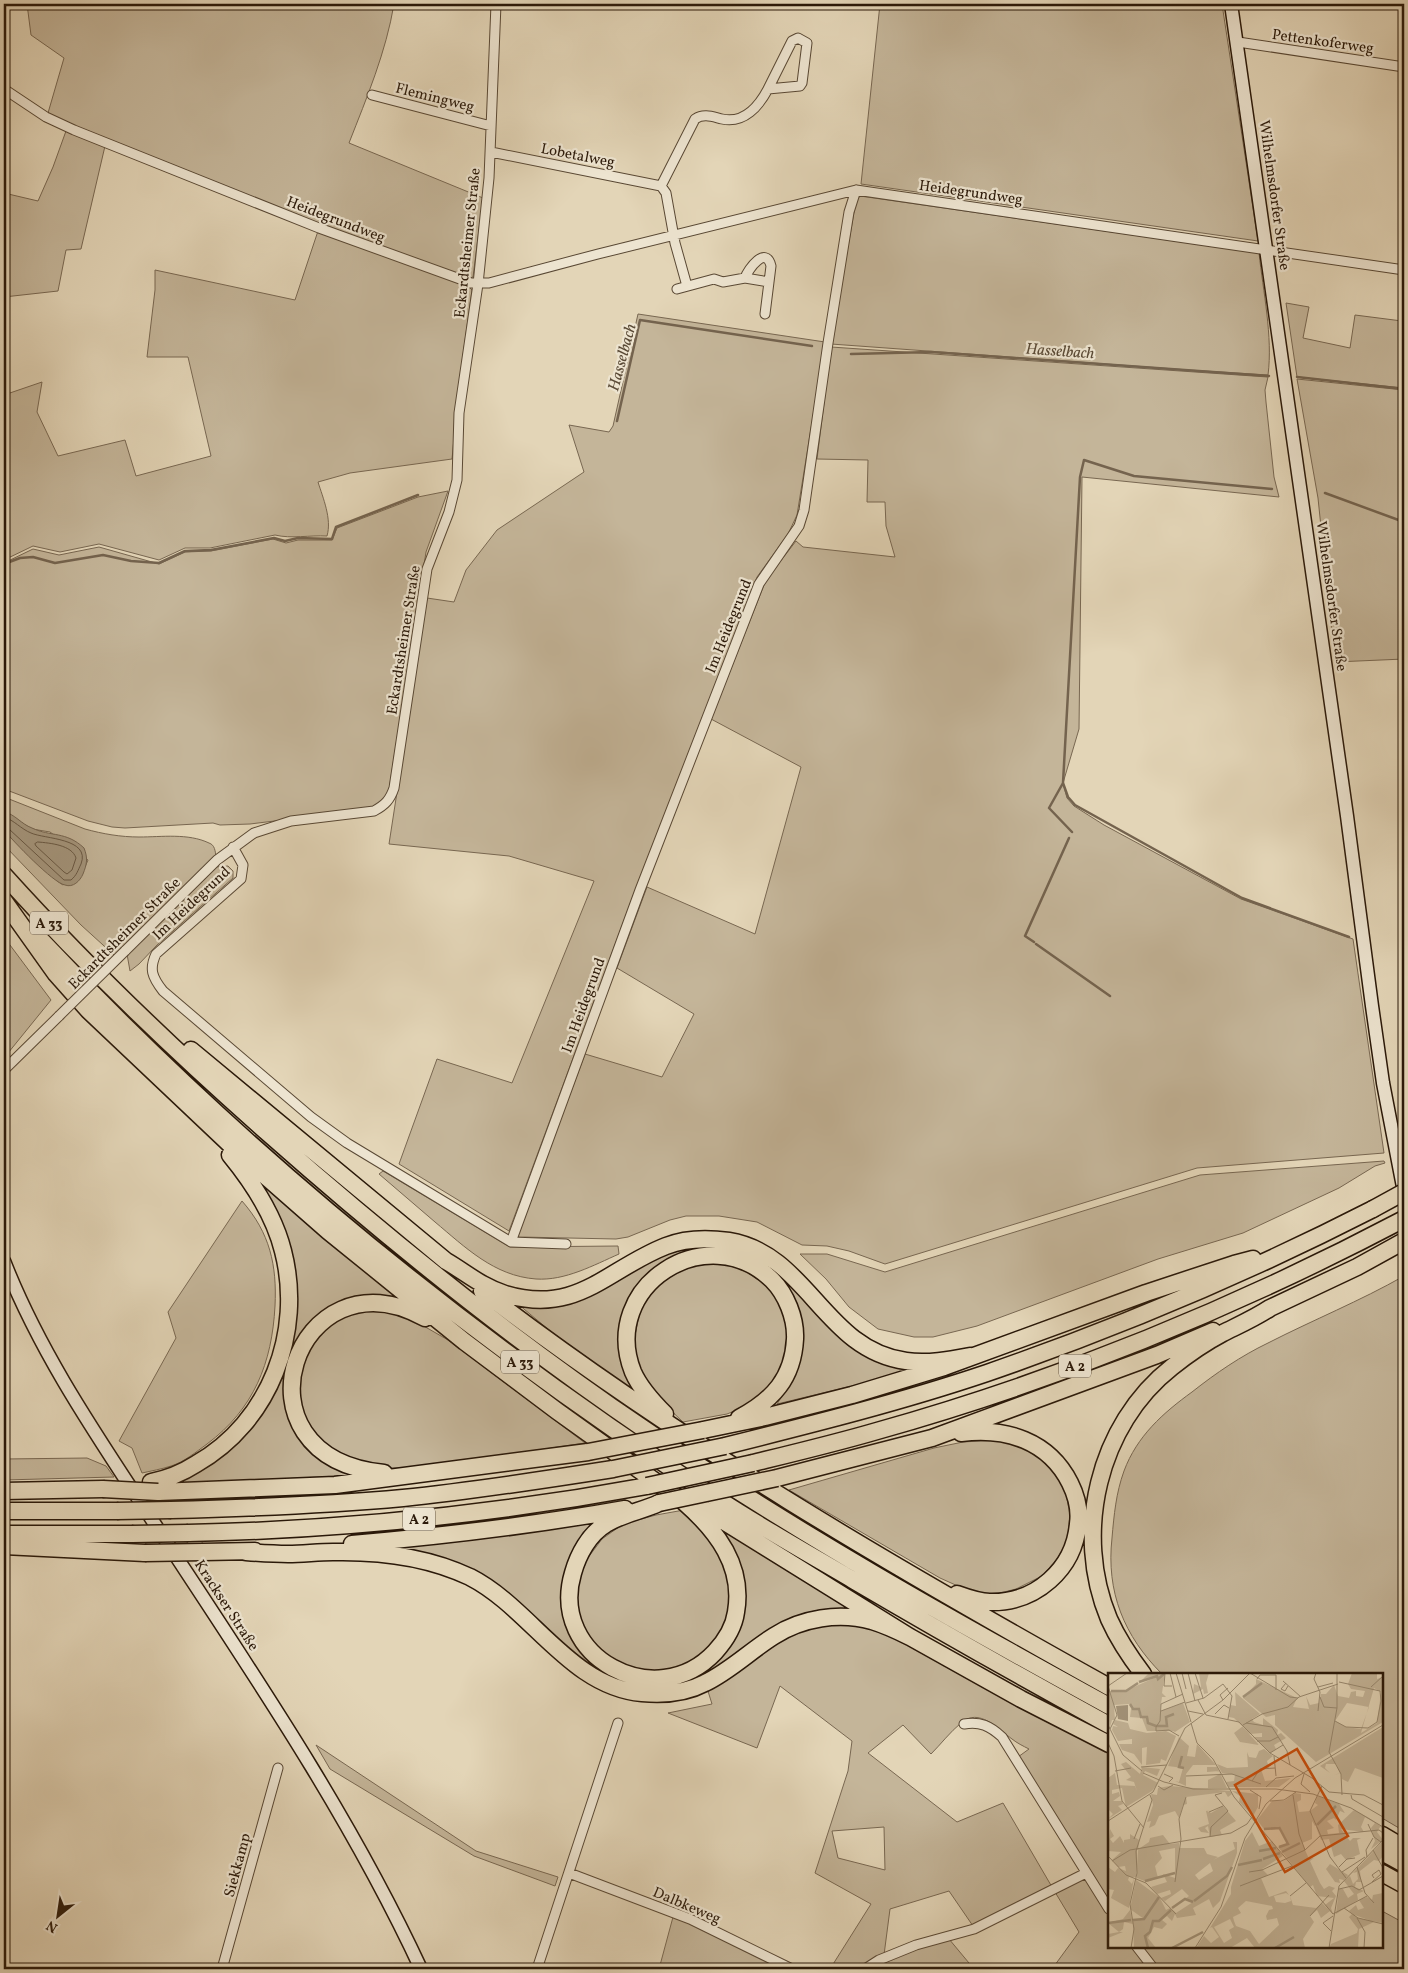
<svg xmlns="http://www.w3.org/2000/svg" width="1408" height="1973" font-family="Vollkorn,serif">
	<rect width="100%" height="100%" fill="#e3d5b7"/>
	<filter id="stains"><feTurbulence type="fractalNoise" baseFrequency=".004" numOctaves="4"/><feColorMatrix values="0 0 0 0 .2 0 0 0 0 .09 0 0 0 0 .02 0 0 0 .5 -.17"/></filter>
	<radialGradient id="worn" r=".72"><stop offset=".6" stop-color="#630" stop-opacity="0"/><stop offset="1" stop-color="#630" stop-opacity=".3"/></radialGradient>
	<!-- green -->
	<path fill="#c4b599" stroke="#786751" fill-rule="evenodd" d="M27 4H394C386 52 367 97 349 143L483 198 473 277 470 278 320 224 76 127 48 113 64 58 31 35Z
		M880 4H1222L1258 241 861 184Z
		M66 131 105 146 81 249 66 250 58 291 4 297V193L38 201 53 167Z
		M860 196 1259 253C1263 291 1273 337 1268 375L1189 370 831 344 856 201Z
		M318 231 469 287 472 290 460 377 452 459 350 473 318 482C323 498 332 519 327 536 310 535 291 539 275 535L210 548H185L159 560 99 544 60 552 33 546 4 560V395L42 382 37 412 58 456 125 440 136 476 211 456 188 357H147L155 290V270L295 300Z
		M1286 303 1309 307 1303 338 1350 348 1355 315 1402 321 1401 327 1404 328V388L1297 377Z
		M638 314 825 342 797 515 788 534 757 577 636 888 509 1231 399 1164 437 1059 512 1083 594 881 509 856 389 844 427 598 454 602 466 570 497 530 584 472 569 425 609 432 613 426Z
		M831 347 1268 377 1265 390 1266 402 1274 477 1279 497 1082 477 1079 729 1063 783 1067 798 1074 806 1104 825 1241 899 1353 939 1384 1153 1197 1168 885 1264 849 1251 827 1246 802 1245 757 1222 719 1216H686L670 1220 628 1237 616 1239 520 1237 517 1236 585 1054 662 1077 694 1014 617 968 647 887 755 934 801 767 711 719 766 580 796 541 803 547 895 557 886 526 885 502H867L868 460 817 459Z
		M1297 379 1404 390V659L1335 662 1318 498Z
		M448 491 426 552 389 790 386 798 372 809 250 824 220 825 213 823 125 828 112 827 88 821 4 789V563L33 549 59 555 99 547 159 564 185 552 211 551 273 539 286 543 298 540H332L337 528 418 497Z
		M4 797 85 829C103 834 121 837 139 837 162 837 188 833 209 843 215 845 215 851 216 856L114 955 81 925 4 845V830L57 881 63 885 85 867 88 860 50 832 32 829 4 812Z
		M228 866 233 871V878L157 945 139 964 130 971 127 954 215 867Z
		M4 937 51 1000 4 1058Z
		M1384 1161 1385 1163 1375 1166 1339 1188 1243 1233 1158 1259 977 1326 933 1337H914L878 1329 849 1307 826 1279 800 1254H827L885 1272 1200 1175Z
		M383 1171 510 1247 618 1246 619 1254C594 1265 565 1281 536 1279 494 1276 465 1247 435 1222 416 1206 398 1190 379 1174Z
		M261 1183 405 1302C381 1296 357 1294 334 1306 301 1322 280 1365 285 1402 286 1417 298 1438 309 1449 322 1462 338 1468 355 1475L167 1485 228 1451 293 1323Z
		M242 1201C270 1233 277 1265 275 1306 272 1363 254 1409 207 1444 196 1452 184 1462 171 1466 162 1469 151 1471 142 1473L132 1448 119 1441 176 1338 168 1312Z
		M715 1244 761 1258 809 1301 911 1367 914 1371 777 1404 789 1385 796 1368 803 1336 796 1305 726 1249 708 1248 683 1253 667 1259 646 1276 634 1290 625 1307 633 1392 549 1330 518 1304 626 1274 677 1248Z
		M699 1261 738 1266 773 1290 788 1321 787 1352 780 1371 767 1389 752 1404 727 1414 683 1422 662 1402 647 1384 637 1363 633 1345 641 1306 664 1276Z
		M1404 1276V1831L1382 1818V1674H1162C1124 1636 1106 1592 1112 1538 1114 1515 1116 1493 1124 1471 1137 1436 1163 1413 1192 1392 1216 1373 1241 1356 1268 1343 1313 1320 1360 1301 1404 1276Z
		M378 1309 415 1321 448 1340 585 1443 416 1468H390L343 1458 311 1431 296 1392 310 1344 327 1326 350 1314Z
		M996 1440 1020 1445 1039 1458 1055 1473 1066 1493 1070 1515 1067 1542 1057 1559 1042 1576 1016 1589 992 1595 969 1591 940 1578 789 1490 934 1448 963 1442Z
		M87 1458 106 1466 114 1477 4 1480V1459Z
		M684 1510 710 1535 729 1577 731 1599 727 1618 715 1641 703 1655 684 1666 661 1673 624 1667 590 1641 573 1604 581 1567 602 1539 623 1524 656 1515Z
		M599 1522 568 1565 581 1646 613 1678 586 1663 554 1638 523 1606 396 1548Z
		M715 1524 852 1609C831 1608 817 1609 796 1616 755 1631 711 1689 668 1688 663 1688 658 1686 653 1684L702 1671 743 1608Z
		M835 1622 874 1627 909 1644 1030 1712 1109 1750V1900L1018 1757 1029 1749C1023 1746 1017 1743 1012 1739 998 1729 979 1707 961 1723 950 1732 941 1744 931 1754L903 1725 868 1753 957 1822 1003 1803 1052 1887 973 1926 949 1891 890 1909 884 1955 872 1960 859 1969H830L871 1904 815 1873 848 1771 852 1741 780 1686 757 1748 668 1713 712 1704 707 1688 783 1637 811 1626ZM884 1827 885 1870 838 1858 832 1831Z
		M316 1745 476 1851 558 1877 555 1886 474 1856 330 1769Z
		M1084 1877 1109 1916V1947H1132L1149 1969H1052L1079 1932 1055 1892Z
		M1382 1911 1404 1923V1969H1159L1142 1947H1382Z
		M673 1917 694 1924 788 1969H659Z
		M949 1939 974 1969H871L917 1948Z"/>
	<!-- water -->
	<path fill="#a4957c" stroke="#74634e" d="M4 812C15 814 21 824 32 828 51 837 66 831 84 848 88 858 87 864 83 874 80 881 73 888 65 885 53 883 13 841 4 830Z"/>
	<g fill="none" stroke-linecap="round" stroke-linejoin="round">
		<!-- shore -->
		<path stroke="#685742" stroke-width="1" d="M4 817C14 820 21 829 31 833 44 839 91 838 81 864 78 870 77 875 71 880H64L9 829 4 828
			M38 842C50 843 72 845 76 858L72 870 67 874 64 872 36 846 35 844Z"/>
		<!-- stream -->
		<path stroke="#74634e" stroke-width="2.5" d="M851 354 931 352 1269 376
			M1297 377 1404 389
			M617 421 640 320 812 346
			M1272 489 1134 476 1084 460 1080 477 1063 783 1068 797 1075 805 1242 898 1349 937
			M1325 493 1404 522
			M4 564 20 558 33 557 55 563 103 555 131 561 159 563 185 551 211 550 274 538 285 541 298 538 332 539 336 527 418 495
			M1063 783 1049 808 1072 832
			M1034 942 1025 936 1069 838
			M1036 944 1110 996"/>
		<defs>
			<path id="street" d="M1238 42 1404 67
				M4 89 46 117 74 130 319 228 471 283H489L598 254 856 190 1404 270
				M372 95 491 126
				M491 152 661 186 666 193 675 243 687 286
				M661 186 695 119C704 113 713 117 722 119 744 124 759 106 768 89L800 86 802 83 807 43 798 38 792 41 768 89
				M745 278C748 269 766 245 771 266L765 314
				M677 289 714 279 723 282 745 278 769 282
				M233 847 243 865 241 879 156 954C149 969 152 977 163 991L311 1117 347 1143 511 1242 566 1244
				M125 951 217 860 254 833 291 821 374 811C385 805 390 800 394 788L427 569 449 512 457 480 459 413 478 284 489 178 496 4
				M4 1070 59 1016
				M511 1242 640 890 759 584 799 526 804 510 828 343 849 212 856 190
				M964 1724C980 1721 990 1726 1002 1737L1109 1909
				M569 1873 690 1919 792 1969
				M1137 1947 1154 1969
				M222 1969 278 1768
				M537 1969 618 1723
				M865 1969 879 1960 916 1945 974 1929 1086 1873"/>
			<path id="secondary" d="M1231 4 1347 816 1372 1006 1383 1083 1404 1192
				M4 1261C42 1358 102 1443 158 1529 252 1672 349 1814 421 1969"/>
			<path id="highway" d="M4 875C87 967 176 1052 269 1134 389 1240 514 1341 647 1431 795 1532 952 1620 1109 1706
				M4 901 56 974 88 1010 239 1153 328 1231 465 1342 557 1411 684 1502C717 1531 744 1566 736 1612 734 1627 725 1641 715 1652 656 1715 548 1657 573 1573 578 1555 589 1534 606 1524 622 1514 642 1511 659 1503
				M42 941C244 1155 475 1342 721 1501 764 1529 809 1554 853 1580 938 1630 1023 1678 1109 1725
				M191 1050 446 1261C465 1272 482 1287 505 1294 577 1316 607 1269 666 1246 686 1238 708 1238 729 1241 808 1254 824 1350 906 1361 928 1364 949 1360 970 1356
				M482 1291C679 1442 893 1567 1109 1687
				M665 1414C652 1401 640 1388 633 1372 599 1286 707 1217 772 1280 786 1294 796 1318 795 1339 793 1378 773 1400 739 1418
				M703 1430 765 1417 852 1395 944 1367 1146 1293 1234 1264 1253 1259
				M725 1446C813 1424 901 1402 987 1373 1120 1327 1248 1273 1373 1209
				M753 1463C794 1453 836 1443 877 1431 1059 1380 1237 1307 1404 1219
				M384 1473C223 1457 296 1246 425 1318
				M777 1478 932 1438 1157 1355 1213 1331
				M151 1482C167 1479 182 1473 196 1464 270 1422 304 1332 283 1251 274 1215 253 1183 230 1155
				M4 1491 103 1489
				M158 1492 335 1485 588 1452
				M699 1506 910 1637 1021 1699 1109 1744
				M171 1510C249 1508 326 1505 403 1498 473 1491 543 1480 613 1469
				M4 1511H117
				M188 1533C342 1530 495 1514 647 1486
				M4 1534H132
				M352 1544C444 1536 535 1525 625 1509
				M4 1546 145 1553
				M203 1552 255 1551
				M246 1552C260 1553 274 1554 288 1554 303 1554 318 1552 333 1552 379 1551 428 1557 470 1577 531 1608 570 1687 642 1693 663 1695 686 1693 705 1683 730 1671 750 1651 774 1636 802 1618 839 1612 872 1621 885 1625 898 1631 910 1637
				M957 1594C968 1598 979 1602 990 1602 1036 1603 1074 1569 1078 1524 1080 1510 1076 1495 1070 1483 1049 1441 1006 1427 961 1433
				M1143 1674C1130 1657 1118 1639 1109 1619 1073 1533 1098 1425 1172 1367 1187 1355 1206 1342 1223 1333 1239 1325 1255 1318 1270 1308L1357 1267 1404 1241
				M1382 1835 1404 1848
				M1382 1852 1404 1864
				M1382 1873 1404 1885"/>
		</defs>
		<!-- street casing -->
		<use href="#street" stroke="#594834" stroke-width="11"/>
		<!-- secondary casing -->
		<use href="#secondary" stroke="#2b1909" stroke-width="15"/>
		<!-- highway casing -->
		<use href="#highway" stroke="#2b1909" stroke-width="19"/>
		<!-- street -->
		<use href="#street" stroke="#ede4d0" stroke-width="9"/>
		<!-- secondary -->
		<use href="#secondary" stroke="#ede4d0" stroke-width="12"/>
		<!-- highway -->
		<use href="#highway" stroke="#e3d5b7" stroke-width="16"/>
		<defs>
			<path id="street-bridge" d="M59 1016 125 951"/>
			<path id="highway-bridge" d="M1373 1209 1404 1192
				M588 1452 703 1430
				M613 1469 725 1446
				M647 1486 753 1463
				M103 1489 158 1492
				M659 1503 777 1478
				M117 1511 171 1510
				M132 1534 188 1533
				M145 1553 203 1552"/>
		</defs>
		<!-- street-bridge casing -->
		<use href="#street-bridge" stroke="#594834" stroke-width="11" stroke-linecap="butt"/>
		<!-- highway-bridge casing -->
		<use href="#highway-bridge" stroke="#2b1909" stroke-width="19" stroke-linecap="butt"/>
		<!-- street-bridge -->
		<use href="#street-bridge" stroke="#ede4d0" stroke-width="9"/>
		<!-- highway-bridge -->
		<use href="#highway-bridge" stroke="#e3d5b7" stroke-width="16"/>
	</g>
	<g text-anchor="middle" stroke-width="4.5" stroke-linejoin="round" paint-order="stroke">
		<!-- shield labels -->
		<g fill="#ede4d0" stroke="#655645" stroke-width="1">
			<rect x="30" y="911.5" width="38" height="23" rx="4"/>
			<rect x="501" y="1350.5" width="38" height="23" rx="4"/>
			<rect x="1059" y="1354.5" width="32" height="23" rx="4"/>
			<rect x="403" y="1507.5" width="32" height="23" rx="4"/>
		</g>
		<g font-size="14" font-weight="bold" fill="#2b1909">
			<text x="49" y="928">A 33</text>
			<text x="520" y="1367">A 33</text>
			<text x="1075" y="1371">A 2</text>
			<text x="419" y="1524">A 2</text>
		</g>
		<!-- street labels -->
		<g font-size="15" fill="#2b1909" stroke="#ede4d0">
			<text transform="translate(1323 41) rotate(8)" y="5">Pettenkoferweg</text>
			<text transform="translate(435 97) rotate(14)" y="5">Flemingweg</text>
			<text transform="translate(578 155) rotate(11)" y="5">Lobetalweg</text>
			<text transform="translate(971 192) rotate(8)" y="5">Heidegrundweg</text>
			<text transform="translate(1275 195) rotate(82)" y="5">Wilhelmsdorfer Straße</text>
			<text transform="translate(336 219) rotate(21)" y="5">Heidegrundweg</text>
			<text transform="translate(467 243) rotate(-84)" y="5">Eckardtsheimer Straße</text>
			<text transform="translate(1332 596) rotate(82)" y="5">Wilhelmsdorfer Straße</text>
			<text transform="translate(728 626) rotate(-68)" y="5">Im Heidegrund</text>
			<text transform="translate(403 640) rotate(-81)" y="5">Eckardtsheimer Straße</text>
			<text transform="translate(191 903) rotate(-43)" y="5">Im Heidegrund</text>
			<text transform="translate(124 933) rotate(-45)" y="5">Eckardtsheimer Straße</text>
			<text transform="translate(583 1005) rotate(-70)" y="5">Im Heidegrund</text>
			<text transform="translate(227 1605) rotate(57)" y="5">Krackser Straße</text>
			<text transform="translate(237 1865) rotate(-75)" y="5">Siekkamp</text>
			<text transform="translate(687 1905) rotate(23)" y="5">Dalbkeweg</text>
		</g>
		<!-- water labels -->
		<g font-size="16" font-style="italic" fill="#5b4b37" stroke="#ede4d0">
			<text transform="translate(1060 350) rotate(4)" y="6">Hasselbach</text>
			<text transform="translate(621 357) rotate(-75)" y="6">Hasselbach</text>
		</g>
	</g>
	<!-- overview -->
	<g transform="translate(1108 1673)">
		<rect width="275" height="275" fill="#e3d5b7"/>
		<path d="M41 0H57L54 20 58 24H54L52 38 75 30 82 49 67 59 65 58H39L34 45 22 44 23 36H30L32 43 34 44 32 35 25 36 22 31 6 32 7 47 20 50 22 56 39 60 58 58 68 63 58 88 53 86 52 90 38 92 39 74 34 75V92L26 81 14 77 11 71H24V66L10 68 4 57 5 53 10 54 5 51 7 47H4L2 54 0 14 2 18H17L46 5 33 8ZM91 0H101L98 10 100 20 96 21 95 16 85 21 86 11 93 14ZM244 0H269V6L275 4V49L208 89 167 52V42L158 44 135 25 148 11V6L189 25 185 34 201 36 198 23 202 32 211 30 213 21H218L226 12 230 23 241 25 243 19 248 18V23L255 24 257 18 243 16 240 11ZM266 15 273 19 269 50 253 60ZM239 30 261 34 253 56 238 54 227 48ZM127 19 152 41 144 46 146 49 155 52V45L170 57 169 62 173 60 178 65 166 72 168 76 162 80 145 64H154V60L142 61 126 45 121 44 122 32 128 33ZM135 53 143 63 151 72 132 69 126 60ZM275 54V105L247 95 240 109 234 106 233 100 226 102 232 100 228 91H218L217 95 222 100 212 93ZM71 64 81 73 79 83 87 84 89 71 108 92H85L78 101V113L67 108 71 109 75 95 60 93ZM156 76 165 83 159 88 161 95 153 96 157 108 183 105 171 114H121L118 109 126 108 127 102 114 100 109 91 119 95 140 94 139 79 141 84 148 85 151 78ZM18 89 32 101 34 94 52 96 49 103 37 98 35 102 50 110 44 118 18 134 14 115 4 117V121L11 119 12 123 5 128H14L15 131 10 133 14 137 0 146 5 141 0 136V105L7 100 9 112 27 113 29 118 26 109 18 107 23 104 13 91ZM99 94H109L119 115H100V107L112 101 111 98 99 99ZM62 113 122 118 124 121 120 124 117 119 78 124 79 131 75 132 71 145 67 138 51 143 47 152 41 155 43 148 39 149 45 132 43 121 49 122 50 115ZM124 118 150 121V134L145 143 131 129 132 123ZM187 120 193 121V127L189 129 191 139 202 138 210 132 207 130 209 123 231 131 237 140 232 138 228 147 226 145 219 148 226 155 219 157 220 161 231 160 230 152 246 137 261 145 275 155 272 154 269 159 275 167 263 176 267 168 263 155 267 150 257 144 253 154 256 159 233 156 242 168 245 165H253L249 167 252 181 238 187 233 181 226 184 221 166 213 167 208 154 213 150 207 153 204 148V166L194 170 201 186 206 185 202 188 212 210 216 216 221 213 227 215 224 218 228 223 223 235 225 241 217 232 226 225 209 223 205 212 202 214 170 174 180 170 173 156H156L149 147 164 128H176ZM115 133 128 148 112 157 114 162 102 164 100 153 97 155 101 160 93 159 90 155 101 151 98 138 103 137 99 138 103 140ZM2 156 6 163 2 166 5 170 12 163 16 170V167L22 166V161L31 167 28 204H21L20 207 24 211 26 205 21 235 3 225 6 217 0 216V194L7 199 10 195 18 198 17 193 10 194 4 187 13 179 0 178ZM144 159 151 173 164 168 175 183 154 196 160 202 153 205 161 224 178 218 181 222 178 220 166 223 168 229 177 230 183 228 182 223 185 232 208 235 214 230 222 238 213 245 209 237 202 243 206 249 195 266 197 275H147L139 265 122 275H88L96 263 103 270 111 264 104 254 102 255 123 221V214L137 168ZM138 228 164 233 165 236 161 237 158 243 159 247 169 245 171 252 151 271 142 258 128 253 126 248 125 244 133 240 130 235ZM122 246 126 254 121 257 124 265 116 270 106 254ZM55 162 62 171 71 170V175H96L99 181 110 184 105 187 127 176 125 169H129V180L112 228 105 235 101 226 85 235 88 242 69 245 67 241 64 248 59 243 54 247 59 251 54 256 46 254 40 265 48 275 26 274 25 247 36 246 22 236 28 207 51 224 49 227 52 225 58 237 62 235 68 240 85 229 77 226 81 223 74 216 57 228 53 225 63 221 62 217 49 221 43 214 59 209 55 201 67 205V175L51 178 54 185 47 193 50 205 39 209 29 205V177L41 169 42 165ZM102 190 105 198 91 207 87 202ZM275 168V183L271 188 266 187 252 198 253 209H248L247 214 256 218 249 221 250 227 228 241 231 216H235L240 225 246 221 236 208 242 203 245 211 250 206 249 199 245 200ZM222 191 240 202 236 207 231 206 232 210 227 209 218 196ZM275 220V250L250 245 241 238 248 232 250 237 256 235 251 227 259 224 264 227 265 222ZM22 237 25 251 16 249 15 256 11 259H15L0 265V261L11 259 0 250 15 246ZM244 241 266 249 251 256 250 275H221L223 271 249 260 250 256 241 244Z" fill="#c4b599" fill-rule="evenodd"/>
		<path d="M20 32V48L10 46 8 33Z" fill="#a4957c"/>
		<path fill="none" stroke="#a4957c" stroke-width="2.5" d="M31 9 49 3 50 6 56 1M3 18H18L30 10M135 24 154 10M22 31 25 36H31L33 44H39L40 50 48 53H59L58 44 66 41M74 83 71 94 76 95M209 152 228 133M156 156 172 155M171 174 180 171 171 154M151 178 168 175M174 179 192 170M155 186 172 180M130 192 154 187M37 208 67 200M86 228 119 203 124 194M64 235 77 226 85 229M25 247 36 246 51 224M0 250 23 247M40 275 37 263 42 259 45 248H51L63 237M64 275 95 259M167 275 186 264"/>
		<path fill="none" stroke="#998a71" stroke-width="1" d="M57 0 56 13H64M62 0 68 24M68 0 83 49M74 0 78 16M80 0 87 28M87 0 95 25M142 0 182 24 190 25M208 0 206 6 212 19M229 0V35L221 79 233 101 234 122M149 6 152 2H168V17M175 8 193 24M178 10 173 16 177 18 180 13M0 13 9 42 2 56M0 13 19 0M210 14 225 10M263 14 275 3M212 24 216 34 229 35M90 27 98 42 131 49 162 80 204 105 221 119 256 122 275 132M115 27 112 22 120 15M78 30 96 25 115 11 124 23 120 46M53 38 77 29M80 38 95 41M210 38 212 19M107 41 116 32 121 35M227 48 238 54 260 55 269 49 273 28 272 18 231 9M83 50 89 70 105 86 126 124 225 241 259 223M138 50 164 54 179 78 182 92M0 52 15 82 34 98M135 52 154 41 180 34 191 24 230 11M71 63 61 57 48 58V54L52 48 53 31 75 21M149 68H162L170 64M0 70 6 83 14 128 36 155M162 80 175 72M166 83 168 103M33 94 59 92M7 98 23 95M35 100 56 109 85 116H168L205 121 243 135 275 154M56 101 65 105 61 109M196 101 193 111 202 119M78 103 124 101 153 111M144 108 152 96 167 95M50 113 56 117 65 112M214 113 202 138 222 184 238 205M158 114 168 105 186 103M142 117 153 124 151 136M185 122 191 161 197 177M243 122 244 126 275 144M162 128 176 127 188 119M101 139 115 133M0 148 45 119 77 55 115 27 142 0M260 151 266 164 273 169M102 164 103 154 120 138 107 122 114 120M26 166 32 151M265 177 275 195M0 183 18 202 38 210 68 241M259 184 258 177 265 165M4 188 22 177 123 160 139 151 144 144M231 194 239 186 247 185M249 194 257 220 266 230M141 199 154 197 197 177 212 163 271 157 275 160M234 199 257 184M67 209 73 166 71 146 78 124M264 209 273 201 271 197 264 202 266 205M132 213 184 193M231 216 244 213 251 217 275 203M182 223 198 210M236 235 250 245 275 251M202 243 221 222M249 245 257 259 256 275M223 258 215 250 225 243M23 275 26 256 22 231 29 200 28 178 44 127 42 122M87 275 113 234 137 165 158 131 187 105 275 52M221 275 231 213 275 167"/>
		<path fill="#cc4f0c" fill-opacity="0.15" stroke="#cc4f0c" stroke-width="2.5" d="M189 76 240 163 177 199 127 112Z"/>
		<rect width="275" height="275" fill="none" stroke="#2b1909" stroke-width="2.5"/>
	</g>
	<!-- margin -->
	<rect width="1408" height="1973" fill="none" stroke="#e3d5b7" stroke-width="20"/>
	<rect x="5" y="5" width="1398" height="1963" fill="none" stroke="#2b1909" stroke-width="2.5"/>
	<rect x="10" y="10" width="1388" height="1953" fill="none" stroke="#2b1909"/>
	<!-- north arrow -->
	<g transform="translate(58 1916) rotate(210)" stroke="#ede4d0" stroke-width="4" paint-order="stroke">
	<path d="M0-4L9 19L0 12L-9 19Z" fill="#2b1909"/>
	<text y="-8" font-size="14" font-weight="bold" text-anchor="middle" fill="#2b1909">N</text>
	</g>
	<rect width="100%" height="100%" filter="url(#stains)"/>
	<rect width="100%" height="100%" fill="url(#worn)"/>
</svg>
